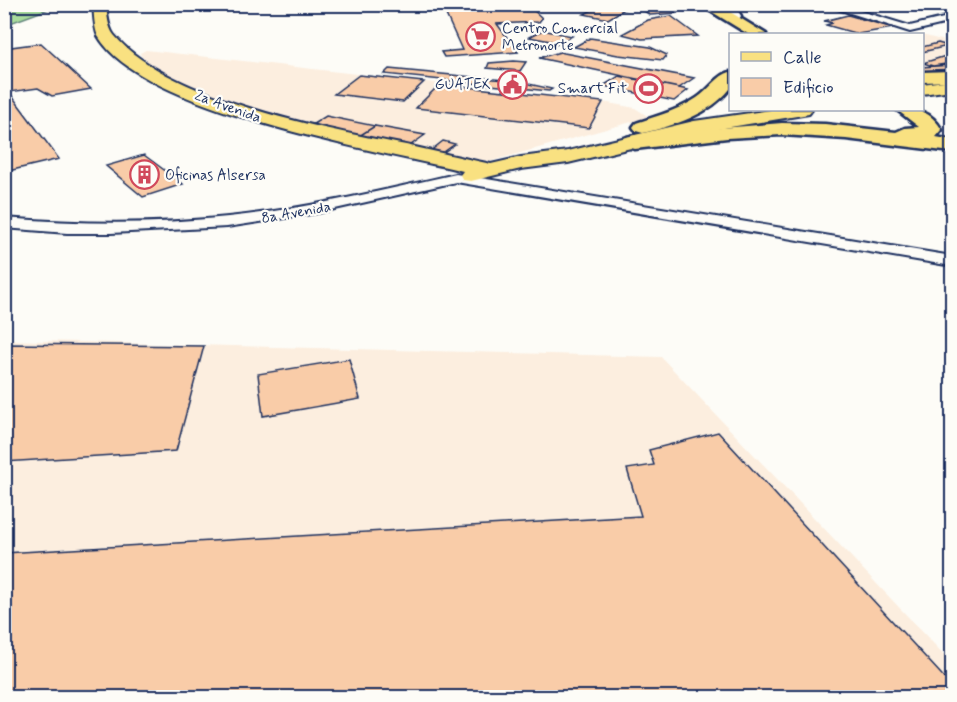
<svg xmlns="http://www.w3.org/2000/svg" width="957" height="702" font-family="Mynerve,sans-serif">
	<rect width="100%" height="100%" fill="#fdfcf7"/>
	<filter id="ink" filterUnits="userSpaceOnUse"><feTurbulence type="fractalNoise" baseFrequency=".0167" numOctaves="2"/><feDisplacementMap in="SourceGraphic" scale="12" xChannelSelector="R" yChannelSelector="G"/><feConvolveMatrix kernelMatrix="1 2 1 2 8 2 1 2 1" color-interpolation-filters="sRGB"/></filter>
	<g filter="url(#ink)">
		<!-- built -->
		<path fill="#fceedf" d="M922 35 945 41 952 39V71L923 72Z
			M146 50 603 102 635 108 649 117 499 159 489 162 464 160 300 122 229 102 159 71 141 56 140 53Z
			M5 340 661 357 952 663V698H5Z"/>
		<!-- green -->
		<path fill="#a8db9c" stroke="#62857d" stroke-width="1.5" d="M4 5 5 4 59 5 5 25Z"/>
		<!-- building -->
		<path fill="#f9cca8" stroke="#1b2f5e" stroke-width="1.5" d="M430 4H537L530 7 542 18 539 22 497 24 518 52 444 57 441 52 462 50 443 8H432Z
			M605 4H630L631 5 608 19 584 14Z
			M952 6V16L937 13Z
			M664 7 678 13 650 15 644 11Z
			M848 15 893 28 858 34 826 25 833 23 824 21Z
			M671 16 698 36 642 39 622 34 648 20Z
			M543 30 547 31 572 36 550 48 541 47 550 41 529 37Z
			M590 38 650 47 667 55 663 60 618 55 574 47Z
			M41 43 91 89 52 96 38 88 9 92 59 159 4 172V48Z
			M938 43 948 46 922 52V47Z
			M560 52 564 53 694 78 679 88 539 58Z
			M952 54V63L933 66 923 63Z
			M514 61 526 62 520 71 487 68 489 63Z
			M952 65V71L922 72V67Z
			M389 69 515 81 552 89 549 91 384 74Z
			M359 75 424 82 403 102 334 94Z
			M619 76 679 88 688 90 674 101 603 86Z
			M440 84 603 102 589 128 416 108Z
			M326 116 375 126 359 136 310 126Z
			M375 126 425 135 408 147 359 136Z
			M443 141 455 144 441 154 429 152Z
			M144 155 183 184 143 197 106 166Z
			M4 344 204 346 176 451 4 462Z
			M349 359 360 399 263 416 258 374Z
			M718 432 952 686V698H4V553L641 516 627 469 654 465 649 450Z"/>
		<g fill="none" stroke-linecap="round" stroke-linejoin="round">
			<defs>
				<path id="street" d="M822 4H837L910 26 952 16V22L910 32Z
					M456 174 952 256V266L456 182 317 213 227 227 111 233H67L4 228V218C79 224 154 225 228 217 305 209 380 191 456 174Z"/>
				<path id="secondary" d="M722 4H734L741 16 739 19H731Z"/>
				<path id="primary" d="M93 4H106C107 14 108 28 114 35 167 99 325 129 406 145 434 151 462 158 491 164L521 157 568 151 694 121 771 110H812L809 114 803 115 694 133 568 163 521 169 471 181 463 180 460 175 463 171C380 151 141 111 98 36 94 28 94 14 93 4Z
					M952 80V90L922 94V84Z"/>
				<path id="highway" d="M699 4H717L766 34H748Z
					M952 71V81L922 82V72Z
					M730 72V89C709 115 675 125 643 133L636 131 633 127 636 123C657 116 679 110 697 98 708 91 718 75 730 72Z
					M897 110C917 108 931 111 942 130L936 137 952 140V152L846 139 782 135 727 138 635 149 627 147 624 142 627 137 635 135 782 123 825 124 896 132 905 128 919 127Z"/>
			</defs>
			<!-- street casing -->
			<use href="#street" stroke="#1b2f5e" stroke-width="4"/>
			<!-- secondary casing -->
			<use href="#secondary" stroke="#1b2f5e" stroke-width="5"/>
			<!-- primary casing -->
			<use href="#primary" stroke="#1b2f5e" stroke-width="4"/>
			<!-- highway casing -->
			<use href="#highway" stroke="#1b2f5e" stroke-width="5"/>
			<!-- street -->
			<use href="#street" fill="#fdfcf7" fill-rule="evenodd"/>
			<!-- secondary -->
			<use href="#secondary" fill="#fdfcf7" fill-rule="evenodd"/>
			<!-- primary -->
			<use href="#primary" fill="#f9e181" fill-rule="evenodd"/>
			<!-- highway -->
			<use href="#highway" fill="#f9e181" fill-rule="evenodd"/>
		</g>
	</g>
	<!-- icons -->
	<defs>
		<symbol id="supermarket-ring" viewBox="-11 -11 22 22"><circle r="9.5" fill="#fdfcf7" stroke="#d1495b" stroke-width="1.5"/><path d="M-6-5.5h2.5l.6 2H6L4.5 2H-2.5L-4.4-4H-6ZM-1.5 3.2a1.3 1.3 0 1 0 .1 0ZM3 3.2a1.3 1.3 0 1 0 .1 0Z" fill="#d1495b"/></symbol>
		<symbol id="civic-ring" viewBox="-11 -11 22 22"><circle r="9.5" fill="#fdfcf7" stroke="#d1495b" stroke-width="1.5"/><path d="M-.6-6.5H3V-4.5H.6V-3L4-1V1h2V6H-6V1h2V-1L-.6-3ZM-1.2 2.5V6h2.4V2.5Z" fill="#d1495b"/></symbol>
		<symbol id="stadium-ring" viewBox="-11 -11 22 22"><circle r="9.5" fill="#fdfcf7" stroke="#d1495b" stroke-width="1.5"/><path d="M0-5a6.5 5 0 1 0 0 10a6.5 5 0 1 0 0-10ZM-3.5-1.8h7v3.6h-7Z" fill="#d1495b"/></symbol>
		<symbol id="building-ring" viewBox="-11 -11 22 22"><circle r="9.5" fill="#fdfcf7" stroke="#d1495b" stroke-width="1.5"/><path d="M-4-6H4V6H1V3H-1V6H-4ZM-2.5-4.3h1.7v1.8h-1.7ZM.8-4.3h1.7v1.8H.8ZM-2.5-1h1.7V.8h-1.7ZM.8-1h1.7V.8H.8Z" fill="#d1495b"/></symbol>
	</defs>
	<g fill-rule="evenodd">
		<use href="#supermarket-ring" x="464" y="20" width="33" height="33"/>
		<use href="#civic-ring" x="496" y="68" width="33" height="33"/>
		<use href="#stadium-ring" x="632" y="72" width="33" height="33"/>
		<use href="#building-ring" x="128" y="158" width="33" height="33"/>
	</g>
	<g text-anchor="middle" stroke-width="4.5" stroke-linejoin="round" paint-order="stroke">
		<!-- far-poi labels -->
		<g font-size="15" fill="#1b2f5e" stroke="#fdfcf7" text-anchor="start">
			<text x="502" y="33">Centro Comercial<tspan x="502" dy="17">Metronorte</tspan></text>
			<text x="491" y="89" text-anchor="end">GUATEX</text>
			<text x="627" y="93" text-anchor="end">Smart Fit</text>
			<text x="165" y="180">Oficinas Alsersa</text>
		</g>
		<!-- far-street labels -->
		<g font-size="15" fill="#1b2f5e" stroke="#fdfcf7">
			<text transform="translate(228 106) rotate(20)" y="5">2a Avenida</text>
			<text transform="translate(296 212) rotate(-10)" y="5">8a Avenida</text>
		</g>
	</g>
	<!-- margin -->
	<rect width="957" height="702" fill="none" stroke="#fdfcf7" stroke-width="24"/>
	<rect x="12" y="12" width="933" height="678" fill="none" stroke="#1b2f5e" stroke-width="2" filter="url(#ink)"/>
	<!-- legend -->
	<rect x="729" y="33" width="195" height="78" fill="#fdfcf7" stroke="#a3aaba" stroke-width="1.5"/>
	<rect x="741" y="52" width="30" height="9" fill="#f9e181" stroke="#a3aaba" stroke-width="1.5"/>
	<text x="783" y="63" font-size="18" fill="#1b2f5e">Calle</text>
	<rect x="741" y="78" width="30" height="18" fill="#f9cca8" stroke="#a3aaba" stroke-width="1.5"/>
	<text x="783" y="93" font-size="18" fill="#1b2f5e">Edificio</text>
</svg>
